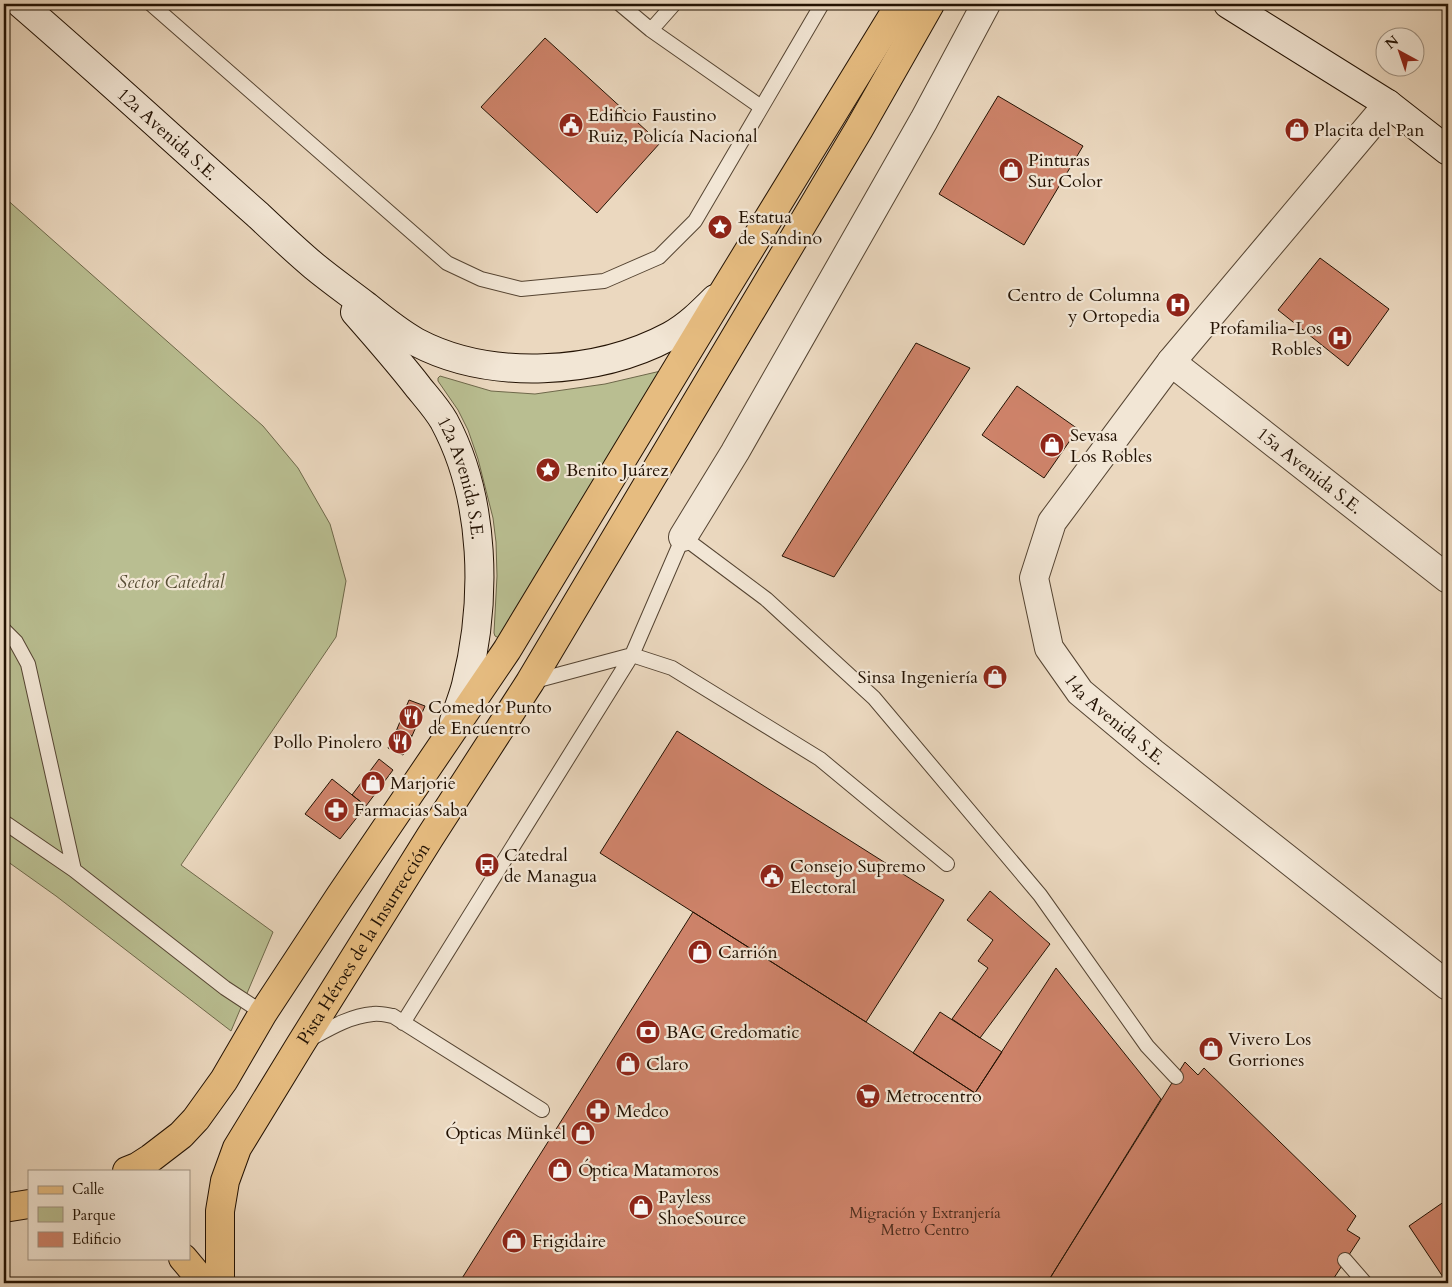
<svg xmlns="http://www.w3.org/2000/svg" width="1452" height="1287" font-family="Cardo,serif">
	<rect width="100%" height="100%" fill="#ebd8bf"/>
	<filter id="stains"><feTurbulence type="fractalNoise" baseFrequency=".004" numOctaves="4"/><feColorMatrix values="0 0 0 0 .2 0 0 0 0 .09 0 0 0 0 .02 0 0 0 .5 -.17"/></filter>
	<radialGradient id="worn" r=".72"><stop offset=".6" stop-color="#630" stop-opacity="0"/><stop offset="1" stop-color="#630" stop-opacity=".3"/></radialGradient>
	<!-- green -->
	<path fill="#b9be91" stroke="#6e684a" d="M4 197 263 426 298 468 330 524 346 581 336 637 181 865 273 932 231 1031 56 896 4 859Z
		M665 370 499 638 495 636 494 633 497 576 496 542 493 518 478 459 468 430 458 410 438 381V378L440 376 491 391 535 394 605 384Z"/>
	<!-- building -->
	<path fill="#ce836a" stroke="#231203" d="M545 38 660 143 597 213 481 107Z
		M998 96 1083 146 1024 245 939 194Z
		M1320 258 1389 309 1348 366 1278 310Z
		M916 343 970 368 834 577 782 556Z
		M1017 386 1078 429 1044 478 982 435Z
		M409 700 425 706 412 736 397 729Z
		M397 729 412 736 403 755 388 748Z
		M677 731 944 900 866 1022 600 853Z
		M379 759 393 770 366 806 352 795Z
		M332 779 366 806 340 839 305 814Z
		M990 891 1050 944 980 1038 952 1019 988 968 978 961 993 940 967 920Z
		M693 912 866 1022 975 1093 1056 968 1161 1099 1047 1283H459Z
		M940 1012 1002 1052 975 1093 913 1053Z
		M1185 1062 1198 1075 1204 1068 1356 1216 1347 1230 1360 1238 1332 1281 1335 1283H1047Z
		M1448 1199V1283H1447L1409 1226Z"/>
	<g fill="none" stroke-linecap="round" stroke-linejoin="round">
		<defs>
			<path id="lane" d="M151 4 447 263 481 279 521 289 604 281 659 257 695 221 822 4
				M620 4 651 30 761 107
				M651 30 674 4
				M4 630 16 642 28 664 74 870
				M531 682 632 655 672 668 820 759 947 864
				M4 822 74 870 225 988 263 1013
				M403 1023 632 655 683 537 766 599 874 698 1040 895 1147 1046 1176 1077
				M310 1039C330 1028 350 1016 373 1014 379 1013 387 1015 393 1016L542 1110
				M1345 1260 1365 1283"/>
			<g id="street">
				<path id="s1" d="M1388 104 1171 362 1052 522 1034 578 1049 648 1080 692 1153 753 1448 986"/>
				<path id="s2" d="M1171 362 1448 579"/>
				<path d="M683 537 735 452 924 120 986 4"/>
			</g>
			<g id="secondary">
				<path id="s3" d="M21 4C101 73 179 145 258 215 276 232 295 250 314 266 331 280 348 292 365 305 381 318 398 332 416 342 490 381 597 375 670 336 687 327 701 313 715 299"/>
				<path d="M1228 4 1388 104 1448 151"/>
				<path id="s4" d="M355 312C377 337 399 362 419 388 428 399 437 409 444 421 486 499 487 601 466 685 463 697 458 709 454 721"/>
			</g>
			<g id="primary">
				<path d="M127 1171 137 1167 151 1158 181 1135 196 1119 224 1080 263 1013 340 896 507 650 724 291 900 4"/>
				<path id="s5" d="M220 1283V1211L225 1181 237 1148 300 1045 430 837 530 682 859 129 930 4"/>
			</g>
			<path id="highway" d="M4 1208 29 1204
				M183 1258 204 1283"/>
		</defs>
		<!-- lane casing -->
		<use href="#lane" stroke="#554432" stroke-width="16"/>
		<!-- street casing -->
		<use href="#street" stroke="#554432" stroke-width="30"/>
		<!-- secondary casing -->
		<use href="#secondary" stroke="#231203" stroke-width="30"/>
		<!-- primary casing -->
		<use href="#primary" stroke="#231203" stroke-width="30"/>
		<!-- highway casing -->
		<use href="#highway" stroke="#231203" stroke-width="30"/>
		<!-- lane -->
		<use href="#lane" stroke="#f2e6d5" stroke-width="14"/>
		<!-- street -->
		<use href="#street" stroke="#f2e6d5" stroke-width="28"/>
		<!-- secondary -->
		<use href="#secondary" stroke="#f2e6d5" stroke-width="28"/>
		<!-- primary -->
		<use href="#primary" stroke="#e6bc80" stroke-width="28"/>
		<!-- highway -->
		<use href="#highway" stroke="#e6bc80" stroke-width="28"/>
	</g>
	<!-- icons -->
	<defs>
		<symbol id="civic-disc" viewBox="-11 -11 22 22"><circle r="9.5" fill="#8f2418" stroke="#f2e6d5"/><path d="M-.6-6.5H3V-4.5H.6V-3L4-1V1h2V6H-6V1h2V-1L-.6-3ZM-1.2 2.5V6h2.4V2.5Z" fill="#fff"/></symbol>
		<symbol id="shop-disc" viewBox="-11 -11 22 22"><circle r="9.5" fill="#8f2418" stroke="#f2e6d5"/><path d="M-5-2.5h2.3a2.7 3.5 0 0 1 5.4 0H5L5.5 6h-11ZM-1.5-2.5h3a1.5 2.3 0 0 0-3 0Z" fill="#fff"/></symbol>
		<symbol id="sight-disc" viewBox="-11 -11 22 22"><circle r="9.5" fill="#8f2418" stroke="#f2e6d5"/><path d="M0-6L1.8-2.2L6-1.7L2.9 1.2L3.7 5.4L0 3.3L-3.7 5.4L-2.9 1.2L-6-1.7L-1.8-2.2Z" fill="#fff"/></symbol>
		<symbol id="hospital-disc" viewBox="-11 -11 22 22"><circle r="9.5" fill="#8f2418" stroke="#f2e6d5"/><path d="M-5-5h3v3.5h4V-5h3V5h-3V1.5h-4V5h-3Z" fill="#fff"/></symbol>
		<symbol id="restaurant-disc" viewBox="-11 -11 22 22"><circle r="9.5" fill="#8f2418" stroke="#f2e6d5"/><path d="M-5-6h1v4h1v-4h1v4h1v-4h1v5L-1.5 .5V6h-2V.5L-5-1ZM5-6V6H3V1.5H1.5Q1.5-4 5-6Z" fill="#fff"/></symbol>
		<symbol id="pharmacy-disc" viewBox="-11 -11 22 22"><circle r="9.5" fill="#8f2418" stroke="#f2e6d5"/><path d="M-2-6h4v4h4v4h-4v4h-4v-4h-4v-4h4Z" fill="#fff"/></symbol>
		<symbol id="bus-disc" viewBox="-11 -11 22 22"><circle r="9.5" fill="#8f2418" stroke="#f2e6d5"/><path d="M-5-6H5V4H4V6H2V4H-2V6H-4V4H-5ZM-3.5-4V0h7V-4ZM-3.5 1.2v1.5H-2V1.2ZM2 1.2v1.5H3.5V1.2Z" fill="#fff"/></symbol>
		<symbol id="bank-disc" viewBox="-11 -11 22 22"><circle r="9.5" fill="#8f2418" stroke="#f2e6d5"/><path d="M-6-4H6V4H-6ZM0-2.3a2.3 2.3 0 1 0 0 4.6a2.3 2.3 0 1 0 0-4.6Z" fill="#fff"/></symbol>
		<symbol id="supermarket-disc" viewBox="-11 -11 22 22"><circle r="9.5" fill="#8f2418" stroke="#f2e6d5"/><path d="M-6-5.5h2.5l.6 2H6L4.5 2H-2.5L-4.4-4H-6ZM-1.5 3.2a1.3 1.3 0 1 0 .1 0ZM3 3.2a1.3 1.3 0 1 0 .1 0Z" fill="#fff"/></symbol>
	</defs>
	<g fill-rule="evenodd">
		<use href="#civic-disc" x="557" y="111" width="28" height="28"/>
		<use href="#shop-disc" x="1283" y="116" width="28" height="28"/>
		<use href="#shop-disc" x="997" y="156" width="28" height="28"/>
		<use href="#sight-disc" x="706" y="213" width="28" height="28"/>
		<use href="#hospital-disc" x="1164" y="291" width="28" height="28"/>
		<use href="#hospital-disc" x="1326" y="324" width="28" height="28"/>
		<use href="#shop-disc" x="1038" y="431" width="28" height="28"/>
		<use href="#sight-disc" x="534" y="456" width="28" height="28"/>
		<use href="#shop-disc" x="981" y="663" width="28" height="28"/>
		<use href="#restaurant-disc" x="397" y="703" width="28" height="28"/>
		<use href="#restaurant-disc" x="386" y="728" width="28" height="28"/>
		<use href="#shop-disc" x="359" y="769" width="28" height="28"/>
		<use href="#pharmacy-disc" x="322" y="796" width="28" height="28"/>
		<use href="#bus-disc" x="473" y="851" width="28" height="28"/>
		<use href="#civic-disc" x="758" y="862" width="28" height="28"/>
		<use href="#shop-disc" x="686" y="938" width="28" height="28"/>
		<use href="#bank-disc" x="634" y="1018" width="28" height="28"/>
		<use href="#shop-disc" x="1197" y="1035" width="28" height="28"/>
		<use href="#shop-disc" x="614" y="1050" width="28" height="28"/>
		<use href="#supermarket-disc" x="854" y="1082" width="28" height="28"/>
		<use href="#pharmacy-disc" x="584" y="1097" width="28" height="28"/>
		<use href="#shop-disc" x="569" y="1119" width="28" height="28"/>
		<use href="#shop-disc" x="546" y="1156" width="28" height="28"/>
		<use href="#shop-disc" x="627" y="1193" width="28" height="28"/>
		<use href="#shop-disc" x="500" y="1227" width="28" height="28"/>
	</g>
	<g text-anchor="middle" stroke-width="4.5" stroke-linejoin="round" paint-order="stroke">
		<!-- number labels -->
		<g font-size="15" fill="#4e2e1d">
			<text x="925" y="1218">Migración y Extranjería<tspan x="925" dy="17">Metro Centro</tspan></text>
		</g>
		<!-- poi labels -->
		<g font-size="18" fill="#231203" stroke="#f2e6d5" text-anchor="start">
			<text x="588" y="121">Edificio Faustino<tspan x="588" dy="21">Ruiz, Policía Nacional</tspan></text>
			<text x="1314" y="136">Placita del Pan</text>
			<text x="1028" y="166">Pinturas<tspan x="1028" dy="21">Sur Color</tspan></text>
			<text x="738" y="223">Estatua<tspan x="738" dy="21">de Sandino</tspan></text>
			<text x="1160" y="301" text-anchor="end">Centro de Columna<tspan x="1160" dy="21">y Ortopedia</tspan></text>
			<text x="1322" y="334" text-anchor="end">Profamilia-Los<tspan x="1322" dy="21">Robles</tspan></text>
			<text x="1070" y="441">Sevasa<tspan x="1070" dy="21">Los Robles</tspan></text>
			<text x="566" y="476">Benito Juárez</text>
			<text x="978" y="683" text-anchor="end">Sinsa Ingeniería</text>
			<text x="428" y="713">Comedor Punto<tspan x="428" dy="21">de Encuentro</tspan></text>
			<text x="382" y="748" text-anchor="end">Pollo Pinolero</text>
			<text x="390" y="789">Marjorie</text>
			<text x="354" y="816">Farmacias Saba</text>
			<text x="504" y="861">Catedral<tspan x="504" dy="21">de Managua</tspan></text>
			<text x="790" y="872">Consejo Supremo<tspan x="790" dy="21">Electoral</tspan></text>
			<text x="718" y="958">Carrión</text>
			<text x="666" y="1038">BAC Credomatic</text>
			<text x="1228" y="1045">Vivero Los<tspan x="1228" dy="21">Gorriones</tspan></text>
			<text x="646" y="1070">Claro</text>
			<text x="886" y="1102">Metrocentro</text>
			<text x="616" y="1117">Medco</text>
			<text x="566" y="1139" text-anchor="end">Ópticas Münkel</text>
			<text x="578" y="1176">Óptica Matamoros</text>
			<text x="658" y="1203">Payless<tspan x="658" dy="21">ShoeSource</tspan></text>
			<text x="532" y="1247">Frigidaire</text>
		</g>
		<!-- street labels -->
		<g font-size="18" fill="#231203" stroke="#f2e6d5">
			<text dy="6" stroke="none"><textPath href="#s3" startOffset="196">12a Avenida S.E.</textPath></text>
			<text dy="6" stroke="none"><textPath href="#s2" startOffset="176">15a Avenida S.E.</textPath></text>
			<text dy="6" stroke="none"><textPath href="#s4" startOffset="201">12a Avenida S.E.</textPath></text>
			<text dy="6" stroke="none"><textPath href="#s1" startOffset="765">14a Avenida S.E.</textPath></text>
			<text dy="6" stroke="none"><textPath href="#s5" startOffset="378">Pista Héroes de la Insurrección</textPath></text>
		</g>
		<!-- park labels -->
		<g font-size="18" font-style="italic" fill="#584e35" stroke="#f2e6d5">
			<text x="171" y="588">Sector Catedral</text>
		</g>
	</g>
	<!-- margin -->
	<rect width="1452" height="1287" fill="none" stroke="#ebd8bf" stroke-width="20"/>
	<rect x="5" y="5" width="1442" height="1277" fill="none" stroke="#231203" stroke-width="2.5"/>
	<rect x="10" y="10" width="1432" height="1267" fill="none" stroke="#231203"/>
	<!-- legend -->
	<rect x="28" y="1170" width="162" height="90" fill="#f2e6d5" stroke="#9f9181"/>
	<rect x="38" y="1186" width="25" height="8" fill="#e6bc80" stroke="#9f9181"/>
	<text x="72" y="1194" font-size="15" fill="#231203">Calle</text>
	<rect x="38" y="1207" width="25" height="15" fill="#b9be91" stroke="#9f9181"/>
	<text x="72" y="1220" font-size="15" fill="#231203">Parque</text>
	<rect x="38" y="1232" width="25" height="15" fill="#ce836a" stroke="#9f9181"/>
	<text x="72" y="1244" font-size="15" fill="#231203">Edificio</text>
	<!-- north arrow -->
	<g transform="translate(1400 52) rotate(320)"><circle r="24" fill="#f2e6d5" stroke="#9f9181"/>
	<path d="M0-4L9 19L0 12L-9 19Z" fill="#8f2418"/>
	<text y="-8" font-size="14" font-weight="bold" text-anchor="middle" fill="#231203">N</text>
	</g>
	<rect width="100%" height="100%" filter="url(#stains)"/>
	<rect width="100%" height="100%" fill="url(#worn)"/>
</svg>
